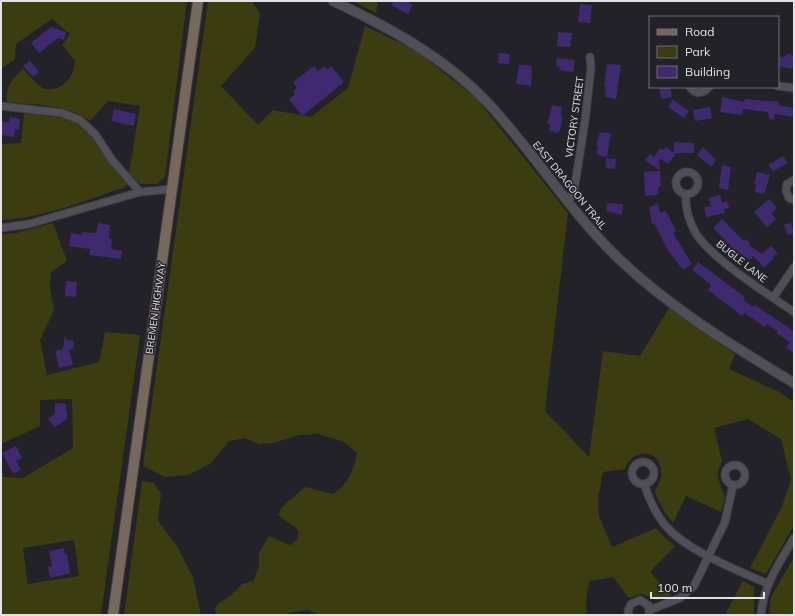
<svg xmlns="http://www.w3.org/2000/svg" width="795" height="616" font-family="Mulish,sans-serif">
	<rect width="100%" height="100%" fill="#232229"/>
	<!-- green -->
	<path fill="#3b3c0f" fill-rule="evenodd" d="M187 1 165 177 157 184H140L129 173 140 106 108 101 90 121C69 104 33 105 7 102 6 85 11 80 23 69 27 73 39 87 43 88 60 94 75 77 75 61L62 45 70 34 52 19 16 44 15 59 1 69V2Z
		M208 1H252L260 14 255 48 221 86 258 125 273 110 311 117 348 88 365 26 417 51 477 99 568 213 545 411 589 457 603 351 640 356 669 308 735 354 729 369 777 391 794 402V525L766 574 750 568 782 506 791 480 781 439 748 419 714 428 722 461 717 475 725 498 721 512 686 496 673 523 665 513 655 493C657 485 662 480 661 472 660 448 632 448 625 469L603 472 598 500 599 516 612 547 656 528 665 538 675 546 650 572 672 596 657 600 642 594 629 598 613 577 589 581 586 603 587 615H320L308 610 288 613V615H216L215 609 218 604 230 596 242 584 253 581 259 567V553L269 536 290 545 297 540 299 533 296 528 278 515 282 507 305 487 333 494C348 485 354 470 357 453L344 442 318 434 299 435 273 443 259 444 245 438 229 441 210 464 188 475 165 477 143 466Z
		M353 1H378L376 13Z
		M24 113 69 119 84 126 107 160 128 183 125 187C85 201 43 218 1 220V144L21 143Z
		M53 223 67 261 51 272 50 288 54 310 40 340 47 375 99 362 105 332 140 335 101 615H1V468L4 477 23 478 73 448 72 399 40 400V426L1 444V234L16 233ZM74 540 79 576 28 584 23 548Z
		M142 481 154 483 161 494 158 521 177 546 193 577 201 615H124Z
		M794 557V615H769L771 597Z
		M743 581 754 587V615H725Z"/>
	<!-- building -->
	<path fill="#3f2a6f" d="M394 1H407L413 5 408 14 391 5Z
		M580 4 592 5 590 23 578 22Z
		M51 27 66 32 64 40 58 38 39 53 31 43Z
		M558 32 572 33 570 47 557 46Z
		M499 53 510 54 509 64 498 63Z
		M786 54 794 55V69L778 66V56L785 57Z
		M557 58 575 60 573 72 559 70 560 67 556 66Z
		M30 61 39 72 33 77 23 66Z
		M607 64 621 65 616 99 605 97 606 87H604Z
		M519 65 532 66 531 86 516 84Z
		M314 66 318 71 325 66 327 69 331 66 344 82 302 116 289 99 295 94 293 91 297 88 293 82Z
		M659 87H670L672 97 661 99Z
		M722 97 744 102 745 99 779 102 778 105 794 108V117L775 114 774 120 769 119 768 112 743 109 742 115 720 112Z
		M673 100 689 111 684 118 668 107Z
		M552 105 562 107 561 116 563 117 559 133 549 131 550 124H547Z
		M710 107 712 118 695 121 693 110Z
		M114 109 136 114 134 126 111 121Z
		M10 117 20 119 19 130 15 129 14 137 1 135V121L9 122Z
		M600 132 611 133 607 157 597 155 598 145H596Z
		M674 142 694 143V153H674Z
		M666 147 676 154 668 164 659 158 660 171 645 160 650 154 654 157 660 148 664 150Z
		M703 147 716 160 711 167 697 155Z
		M783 156 788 163 773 171 768 165Z
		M606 158 616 159 615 169 606 168Z
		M722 165 731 167 728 190 719 188Z
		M660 171 661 187H658V195L645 196 644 172Z
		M757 172 770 175 764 194 755 192 756 184H754Z
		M720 195 722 203 727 201 729 208 724 209 725 213 706 217 704 207 711 206 709 198Z
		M769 199 777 208 771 213 776 219 767 227 754 212Z
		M607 203 623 204 622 215 606 211Z
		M658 204 660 213 666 211 676 231 673 233 692 264 683 270 667 249 654 223 652 224 649 207Z
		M722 219 744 241 746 239 750 243 749 245 762 254 771 246 778 254 772 257 774 258 764 268 753 256 750 260 733 248 713 228Z
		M791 222 794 233 788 235 784 225Z
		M98 223 110 225 109 235V238L112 239 111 249 122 251 121 259 89 255 90 249 69 246 71 233 82 235V232L96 233Z
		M698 262 745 297 743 300 754 307 755 305 794 331V353L786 348 790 342 776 333 778 331 767 324 765 327 744 313 742 316 708 290 711 285 692 270Z
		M66 281 77 282 76 297 65 296Z
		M65 335 67 340 74 341 73 349 69 350 73 365 59 368 55 351 63 349Z
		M55 403 66 404V411H67V419L55 427 48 419 55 413Z
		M16 446 22 458 16 461 21 470 13 474 2 453Z
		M64 548 65 554H67L70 573 50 578 48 567 52 566 49 551Z"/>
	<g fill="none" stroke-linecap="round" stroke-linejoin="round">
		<defs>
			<path id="minor" d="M778 86 794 88
				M690 87C695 95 704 94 709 87
				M1 106 62 113 80 120 95 134 112 160 140 192
				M676 183a11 11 0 1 1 22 0a11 11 0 1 1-22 0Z
				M794 180 787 184 786 191 789 198 794 200
				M686 194C685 207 689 221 695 232 710 258 768 294 794 312
				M568 202 574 191 585 121 591 68 590 57
				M1 228 29 224 140 192 172 189
				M773 298 794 267
				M632 473a11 11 0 1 1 22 0a11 11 0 1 1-22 0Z
				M725 475a10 10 0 1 1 20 0a10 10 0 1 1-20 0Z
				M644 484C649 499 655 513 665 525 686 551 738 570 768 584
				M650 610 680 598 694 586 725 522 733 485
				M629 615 628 611 631 604 640 600 649 606V615
				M761 615C763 586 780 562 794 538"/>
			<path id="tertiary" d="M333 1C388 27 444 57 487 102 534 152 569 211 618 258 670 308 733 346 794 383"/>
			<path id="secondary" d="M113 615 198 1"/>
		</defs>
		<!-- minor casing -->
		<use href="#minor" stroke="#403e45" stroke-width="9"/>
		<!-- tertiary casing -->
		<use href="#tertiary" stroke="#403e45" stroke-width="11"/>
		<!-- secondary casing -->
		<use href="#secondary" stroke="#403e45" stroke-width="12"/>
		<!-- minor -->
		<use href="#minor" stroke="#504e57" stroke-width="7"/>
		<!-- tertiary -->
		<use href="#tertiary" stroke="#504e57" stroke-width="9"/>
		<!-- secondary -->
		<use href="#secondary" stroke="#76685a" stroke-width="10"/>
	</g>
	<g text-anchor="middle" stroke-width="3" stroke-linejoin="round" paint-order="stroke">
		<!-- street labels -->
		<g font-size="10" fill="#e1e1e6" stroke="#232229">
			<text transform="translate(574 117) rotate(-82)" y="4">VICTORY STREET</text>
			<text transform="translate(570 185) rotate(51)" y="4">EAST DRAGOON TRAIL</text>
			<text transform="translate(742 261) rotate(38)" y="4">BUGLE LANE</text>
			<text transform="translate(155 308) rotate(-82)" y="4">BREMEN HIGHWAY</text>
		</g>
	</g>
	<!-- border -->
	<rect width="795" height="616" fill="none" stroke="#e1e1e6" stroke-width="4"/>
	<!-- legend -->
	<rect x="649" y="16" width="130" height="72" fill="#232229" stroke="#6f6e75"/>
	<rect x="657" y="29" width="20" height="6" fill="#76685a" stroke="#6f6e75"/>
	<text x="685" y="36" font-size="12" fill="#e1e1e6">Road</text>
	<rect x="657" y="46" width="20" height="12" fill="#3b3c0f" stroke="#6f6e75"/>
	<text x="685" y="56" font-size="12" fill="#e1e1e6">Park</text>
	<rect x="657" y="66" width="20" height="12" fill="#3f2a6f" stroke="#6f6e75"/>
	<text x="685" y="76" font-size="12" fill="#e1e1e6">Building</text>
	<!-- scale -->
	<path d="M651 592v6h113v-6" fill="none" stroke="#e1e1e6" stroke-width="2"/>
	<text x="657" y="592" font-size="12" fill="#e1e1e6" stroke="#232229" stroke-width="3" paint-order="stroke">100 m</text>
</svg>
